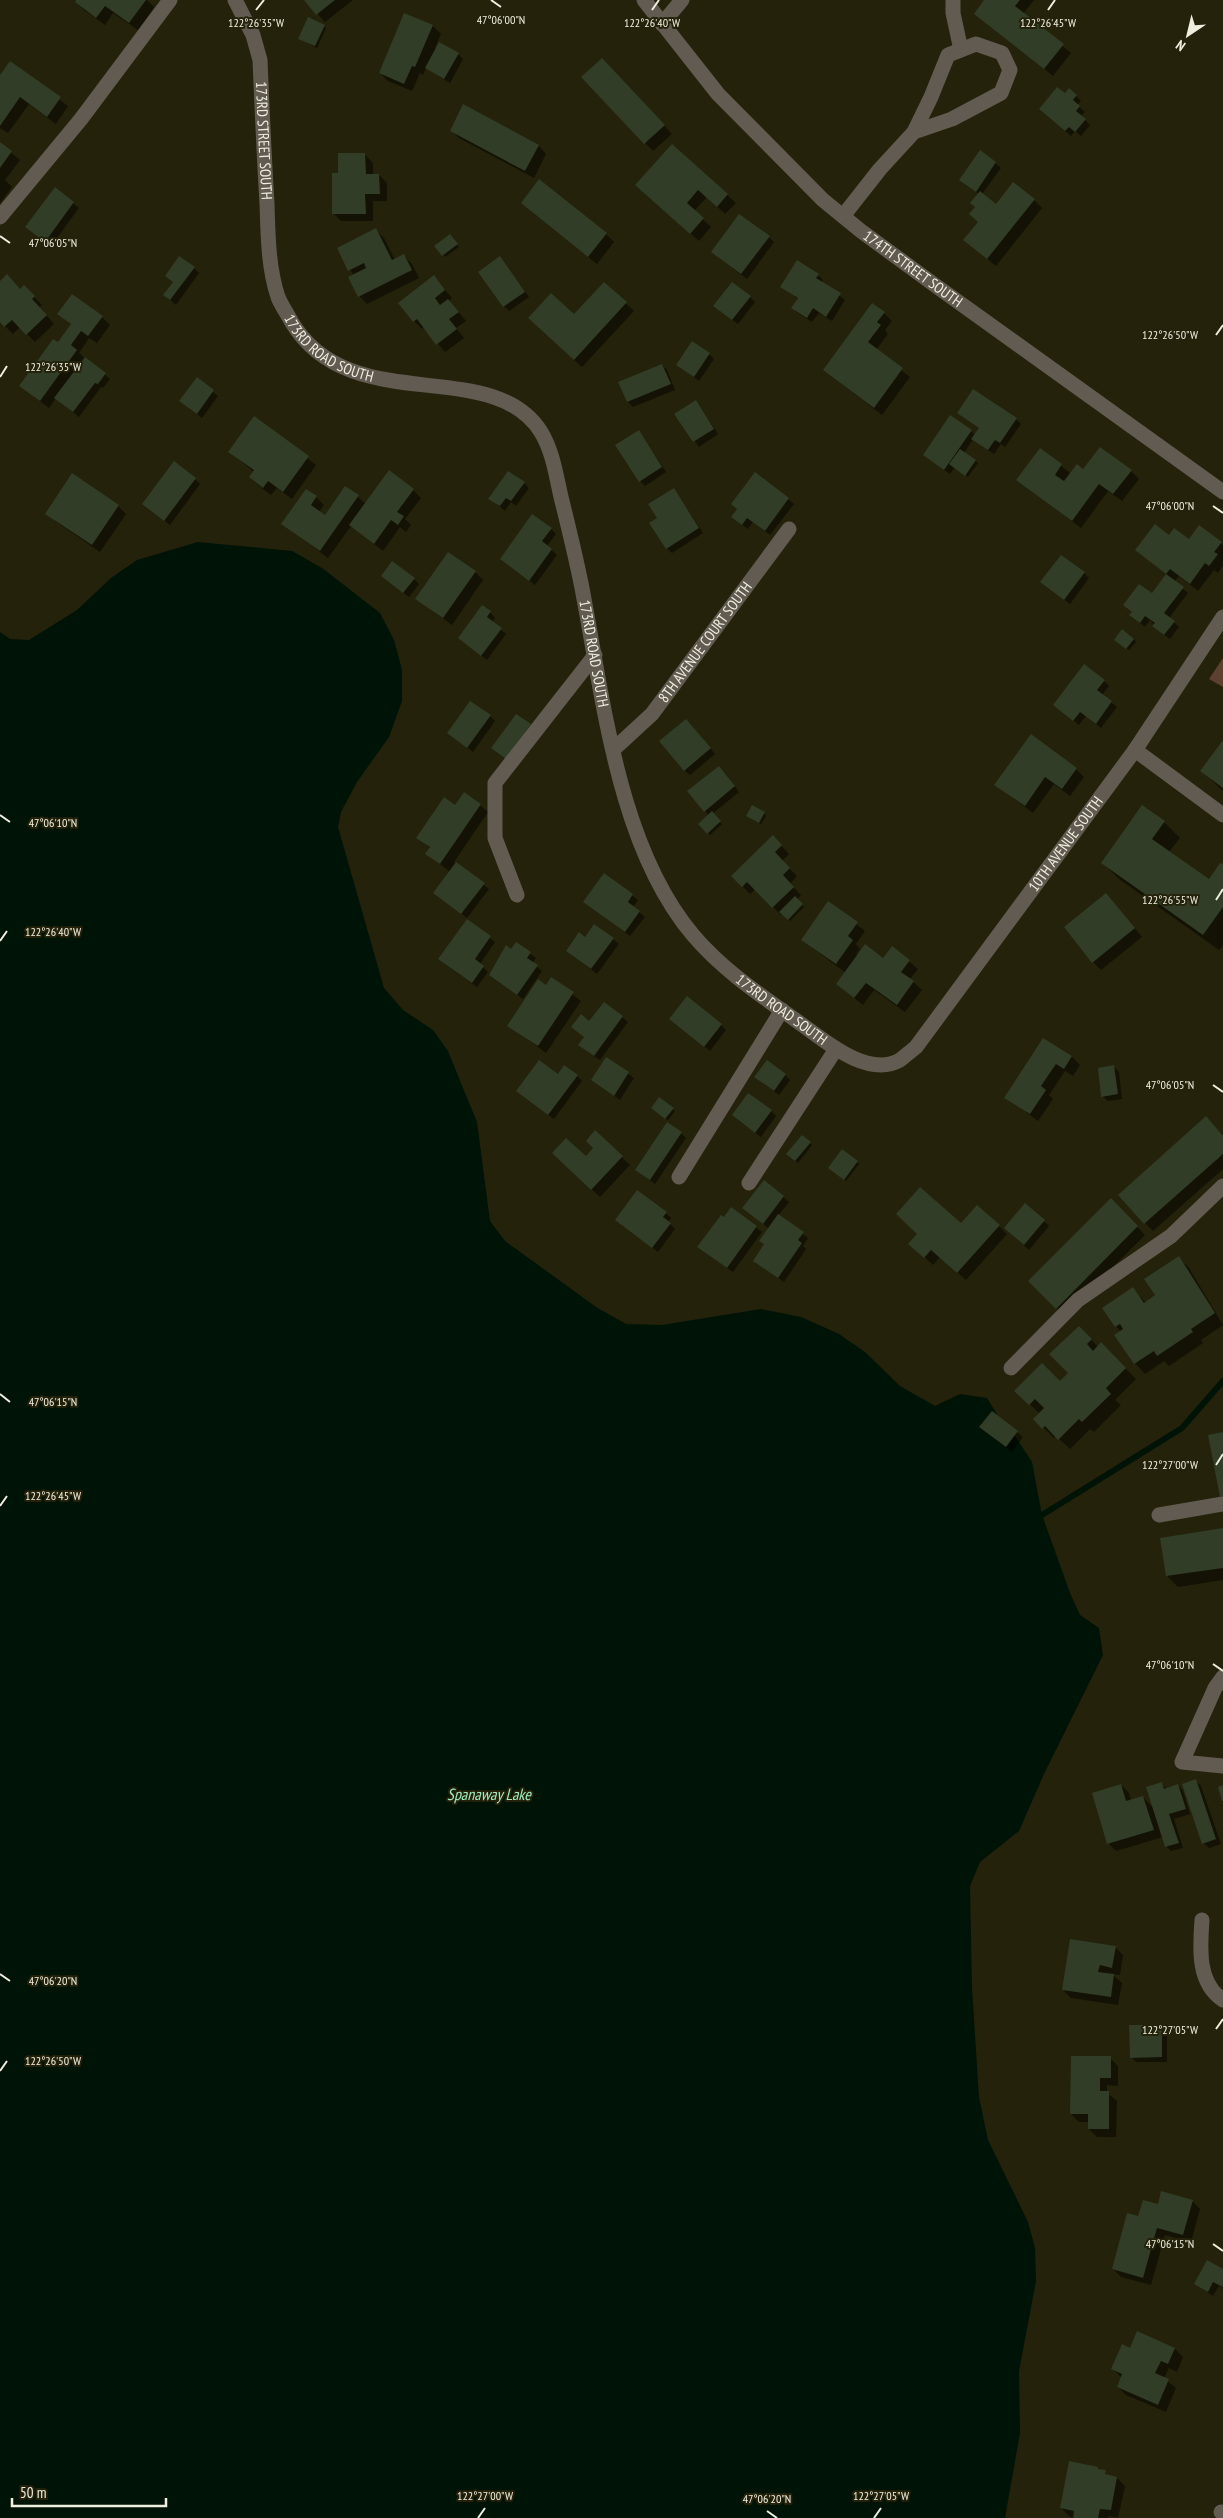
<svg xmlns="http://www.w3.org/2000/svg" width="1223" height="2518" font-family="'PT Sans Narrow',sans-serif">
	<rect width="100%" height="100%" fill="#24220a"/>
	<!-- green -->
	<path fill="#5d4030" d="M1223 658V687L1209 679Z"/>
	<!-- water -->
	<path fill="#001307" d="M198 542 292 551 322 568 380 613 394 640 402 670V701L389 737 357 782 341 812 338 827 384 988 403 1010 433 1030 448 1051 463 1088 477 1122 490 1221 505 1241 596 1307 626 1324 662 1325 761 1309 801 1317 839 1334 865 1352 900 1386 935 1406 960 1394 987 1398 1003 1424 1017 1439 1032 1462 1042 1515 1070 1593 1080 1615 1099 1628 1103 1655 1044 1774 1019 1831 980 1862 970 1886 972 1988 979 2097 988 2140 1028 2222 1035 2248 1036 2281 1019 2371 1020 2433 1005 2518H0V632L10 639 29 640 77 610 111 578 137 560Z"/>
	<!-- shadow -->
	<path fill="#0007" d="M78 0H147L154 7 138 30 113 13 105 25 84 10 76 2Z
		M305 0H353L325 22Z
		M986 0H1034L1023 14 1071 53 1053 76 975 14Z
		M405 15 433 26 441 34 435 48 458 54 463 59 450 83 426 68 423 75 420 73 412 91 388 81 380 73Z
		M324 26 326 28 317 48 300 38Z
		M10 63 68 106 56 124 29 104 8 133 0 128V77Z
		M610 68 672 134 653 151 583 77Z
		M1065 95 1076 96 1081 101 1077 105 1085 112 1081 116 1090 125 1081 136 1075 131 1071 136 1045 114Z
		M451 130 539 146 546 154 534 178 459 138Z
		M0 144 20 160 5 180 12 187 0 203Z
		M673 145 736 203 725 214 707 197 694 211 711 227 699 241 645 193Z
		M981 152 1001 168 982 194 996 205 1034 200 1042 208 996 266 973 247 979 222 976 208 979 194 966 185Z
		M365 155 373 163V175H379L387 183V201H373V221H341L333 213 339 174Z
		M55 189 79 208 51 246 32 232Z
		M530 210 606 234 614 242 597 264Z
		M376 230 384 238 395 260 404 256 412 264 419 278 367 304 359 296 354 276 338 249Z
		M769 237 774 242 747 279 718 257Z
		M452 238 459 247 445 257 436 246Z
		M500 258 529 297 509 311 504 306Z
		M194 268 199 273 176 305 165 295Z
		M818 275 823 280 821 282 845 300 832 321 819 313 812 322 798 313 793 308 798 299 782 286Z
		M434 277 452 298 449 301 466 321 456 328 464 338 445 352 424 327 422 329 414 321Z
		M0 283 21 290 24 287 42 305 39 307 54 324 35 342 20 327 13 334 0 321Z
		M604 283 634 311 582 367 537 326 574 316Z
		M750 297 755 302 738 324 720 311Z
		M884 313 892 321 885 330 888 334 876 350 910 377 882 415 824 370Z
		M59 314 102 317 110 325 97 343 89 338 79 353 110 379 103 388 101 387 79 417 56 398 49 408 21 386 58 344 72 325Z
		M709 354 714 359 699 381 678 365Z
		M662 365 667 370 675 390 633 407 628 402Z
		M197 379 218 396 202 418 181 401Z
		M696 402 718 434 699 447 676 414Z
		M959 413 1016 419 1021 424 1005 447 1001 444 994 454 973 439 964 453 978 463 968 477 955 467 950 474 924 455 971 431 975 435 980 429Z
		M254 418 316 465 292 499 277 488 271 495 258 485 250 477 254 472 230 452Z
		M639 432 666 472 645 486 640 481Z
		M1041 449 1071 474 1084 471H1131L1139 479 1122 501 1108 491 1081 528 1018 480Z
		M195 479 200 484 170 525 149 509Z
		M524 483 529 488 516 506 511 502 505 511 490 498Z
		M346 487 366 504 413 490 421 498 405 519 411 525 406 532 400 527 383 551 351 526 328 558 283 524 316 497 324 505 319 512 325 516Z
		M674 489 703 533 672 553 667 548 659 518Z
		M788 499 794 504 770 535 753 522 748 529 738 522Z
		M118 506 126 514 100 552 55 521 47 513Z
		M551 529 556 534 547 546 557 555 535 585 501 559Z
		M1169 537 1189 541 1221 543 1223 545V566L1218 573 1214 570 1198 591 1179 576 1174 582 1188 593 1169 618 1179 627 1170 639 1159 631 1150 620 1145 627 1131 615 1152 595 1167 575 1137 550Z
		M475 572 483 580 452 625 417 599Z
		M1084 573 1089 578 1070 604 1047 587Z
		M414 579 419 584 409 597 388 581Z
		M490 612 495 618 492 622 506 634 487 660 459 638Z
		M1134 639 1136 642 1129 650 1118 642Z
		M1104 681 1109 686 1102 695 1117 707 1101 728 1086 716 1079 725 1060 710Z
		M490 716 495 721 473 752 448 733Z
		M691 725 715 754 690 775 684 770Z
		M1223 742V791L1202 771Z
		M1076 769 1084 777 1070 796 1054 784 1033 813 996 785Z
		M724 772 739 792 712 814 722 824 710 835 700 824 709 815 705 811Z
		M480 805 488 812 454 862 489 889 467 918 434 893 450 872 427 854 430 848 418 837 455 807Z
		M764 813 766 816 761 824 750 818Z
		M1164 822 1180 838 1169 852 1209 881 1223 866V945L1219 950 1119 879 1103 863Z
		M773 837 789 854 782 861 797 876 790 884 801 895 797 900 804 907 790 921 783 914 781 915 756 889 750 894 733 876Z
		M605 875 638 900 633 907 645 917 630 936 585 902Z
		M829 903 865 931 856 944 860 949 856 954 883 960 892 947 918 969 910 979 922 990 905 1012 874 990 863 1005 837 984 846 973 802 940Z
		M1114 903 1142 937 1101 970 1093 962Z
		M467 920 495 942 480 964 488 972 477 987 445 964Z
		M595 925 619 944 597 974 573 956Z
		M516 944 536 958 532 963 542 971 523 999 490 975Z
		M552 979 581 1001 546 1053 509 1025Z
		M604 1003 628 1022 600 1060 585 1050V1037L590 1022Z
		M676 1024 721 1025 726 1030 710 1051Z
		M1044 1039 1072 1057 1080 1065 1073 1076 1065 1071 1049 1095 1053 1099 1038 1121 1006 1097Z
		M607 1059 634 1078 620 1100 592 1080Z
		M1114 1067 1119 1072 1122 1099 1108 1101 1102 1096Z
		M785 1075 790 1080 779 1095 761 1082Z
		M558 1076H577L582 1081 554 1119 517 1091Z
		M673 1109 675 1111 668 1120 655 1110Z
		M771 1111 776 1116 761 1137 738 1120Z
		M595 1132 630 1165 600 1197 562 1161 586 1158 595 1148Z
		M681 1133 686 1138 655 1184 636 1169Z
		M1223 1137V1169L1153 1231 1145 1223Z
		M810 1143 812 1145 798 1163 790 1156Z
		M857 1161 859 1164 846 1181 832 1170Z
		M764 1182 789 1202 778 1216 808 1238 803 1246 806 1249 784 1282 755 1260 765 1245 769 1229 744 1208Z
		M1111 1200 1145 1235 1064 1316 1030 1281Z
		M1025 1205 1049 1226 1029 1250 1005 1228Z
		M731 1209 762 1232 733 1272 704 1252Z
		M666 1213 671 1218 668 1222 675 1229 658 1252 622 1225Z
		M961 1225 999 1226 1007 1234 966 1280 940 1257 933 1265 918 1251Z
		M1179 1258 1189 1268 1223 1325 1201 1340 1203 1343 1169 1366 1164 1361 1145 1374 1135 1363 1121 1332 1116 1326 1133 1289 1146 1303 1157 1295Z
		M1079 1327 1098 1347 1101 1344 1136 1379 1115 1400 1121 1405 1094 1432 1090 1429 1070 1449 1056 1436 1054 1438 1035 1419 1040 1414 1016 1391 1060 1383 1070 1373Z
		M992 1413 1023 1437 1012 1452 986 1432Z
		M1223 1529V1580L1178 1587 1167 1576Z
		M1196 1781 1201 1786 1221 1844 1209 1848 1203 1843Z
		M1161 1784 1167 1789 1178 1785 1183 1791 1190 1814 1174 1819 1183 1848 1171 1851 1166 1846 1163 1837 1116 1851 1108 1843 1121 1785 1129 1793 1131 1801 1143 1797 1154 1809Z
		M1115 1947 1123 1955 1120 1975 1112 1974 1122 1983 1118 2005 1071 1998 1063 1990Z
		M1162 2026 1167 2031V2062H1136L1131 2057Z
		M1110 2058 1118 2066V2086L1107 2085V2093L1117 2101 1116 2137H1097L1089 2129V2122H1079L1071 2114Z
		M1192 2201 1200 2209 1191 2242 1165 2235 1151 2285 1121 2277 1113 2269 1158 2205Z
		M1223 2270V2288L1219 2286 1213 2296 1196 2284Z
		M1138 2333 1175 2349 1183 2357 1177 2372 1169 2368 1164 2378 1176 2388 1166 2412 1126 2395 1118 2387 1122 2378 1113 2369 1130 2349Z
		M1098 2468 1110 2477 1117 2478 1125 2486 1118 2518 1108 2516V2518H1074L1069 2516 1061 2508Z"/>
	<g fill="none" stroke-linecap="round" stroke-linejoin="round">
		<!-- stream -->
		<path stroke="#001307" stroke-width="6" d="M1042 1515 1182 1428 1223 1381"/>
	</g>
	<!-- building -->
	<path fill="#313d27" d="M76 0H146L129 23 105 6 96 18 75 2Z
		M304 0H335L316 15Z
		M984 0H1020L1015 6 1064 44 1044 69 974 14Z
		M404 13 433 25 415 67 412 66 404 84 379 73Z
		M308 17 325 25 315 46 298 39Z
		M439 42 459 53 444 79 425 68Z
		M602 58 665 125 644 144 581 77Z
		M10 61 61 97 47 117 20 97 0 126V75Z
		M1057 87 1065 93 1069 88 1077 95 1073 100 1080 106 1076 111 1086 119 1075 132 1069 127 1065 131 1039 109Z
		M463 104 539 145 525 171 450 131Z
		M0 142 12 151 0 168Z
		M672 144 728 194 717 207 698 190 687 203 704 218 690 234 635 185Z
		M980 150 996 162 976 192 959 180Z
		M338 153H365L366 174H379L380 194H365L366 214H332V173H338Z
		M539 179 607 233 588 257 521 203Z
		M1013 182 1035 199 987 259 963 240 978 222 969 214 975 207 970 203 980 191 996 204Z
		M55 187 74 202 45 242 25 227Z
		M739 214 770 236 741 274 711 252Z
		M376 228 392 260 404 254 412 270 358 297 348 277 366 268 364 263 348 271 337 248Z
		M450 234 458 244 442 256 434 246Z
		M179 256 195 267 170 300 163 295 173 282 165 276Z
		M500 256 525 292 503 307 478 272Z
		M797 260 819 274 816 278 841 293 826 317 813 308 807 318 791 308 798 298 780 287Z
		M7 274 20 289 24 285 35 296 32 299 47 315 26 335 12 320 4 327 0 322V281Z
		M434 275 445 290 435 298 440 305 448 299 459 312 449 319 457 329 436 345 417 319 413 322 398 303Z
		M604 282 627 302 574 360 528 318 551 293 574 314Z
		M732 282 751 296 732 320 713 306Z
		M72 294 103 316 88 336 81 331 71 345 77 350 40 401 19 386 53 339 58 342 71 324 57 314Z
		M872 303 885 312 877 322 881 325 868 342 903 368 874 408 823 370Z
		M692 341 710 353 694 377 676 365Z
		M85 357 106 373 98 384 95 383 73 412 54 398Z
		M662 364 671 384 627 402 618 382Z
		M197 377 214 390 197 414 179 401Z
		M973 389 1017 418 1000 443 995 440 988 450 971 439 979 428 957 413Z
		M696 400 714 429 693 442 674 414Z
		M950 415 972 430 944 470 923 455Z
		M254 416 309 456 283 492 268 481 263 488 249 477 254 470 228 452Z
		M639 430 662 467 639 482 615 445Z
		M1100 447 1132 470 1113 494 1099 484 1072 521 1016 480 1040 448 1062 464 1055 475 1064 481 1077 464 1083 469Z
		M960 449 976 460 965 476 949 464Z
		M174 461 196 478 164 521 142 504Z
		M389 470 414 489 397 512 404 516 398 525 391 520 374 544 349 525Z
		M508 471 525 482 511 501 506 498 500 506 488 499Z
		M755 472 789 498 765 531 747 518 742 525 731 517 737 509 731 504Z
		M72 473 119 505 92 545 45 514Z
		M345 486 359 495 320 551 281 524 306 489 317 496 311 505 325 515Z
		M674 488 699 528 666 549 649 523 657 518 648 504Z
		M532 514 552 528 542 541 552 549 529 581 500 559Z
		M1155 524 1169 535 1174 528 1189 539 1199 525 1222 542 1214 552 1218 554 1209 566 1205 563 1190 584 1170 569 1166 574 1135 550Z
		M448 552 476 571 443 618 415 599Z
		M1061 555 1085 572 1064 600 1040 582Z
		M392 561 415 578 403 593 381 576Z
		M1166 574 1184 587 1164 613 1175 621 1164 635 1152 626 1155 623 1145 616 1140 623 1129 615 1132 612 1123 605 1139 584 1152 593Z
		M482 605 491 611 487 617 502 628 481 656 458 638Z
		M1122 629 1134 639 1126 649 1114 640Z
		M1084 664 1105 680 1097 690 1112 701 1096 724 1080 712 1073 721 1053 705Z
		M470 701 491 715 467 748 447 733Z
		M516 714 531 724 506 759 491 748Z
		M686 719 711 748 684 771 659 741Z
		M1031 734 1077 768 1062 789 1045 777 1025 806 994 785Z
		M1223 740V788L1200 771Z
		M719 766 735 786 704 812 687 791Z
		M464 792 481 804 440 864 425 854 430 847 416 838 444 797 455 805Z
		M752 805 765 812 759 823 746 816Z
		M1142 805 1165 821 1152 839 1209 879 1220 863 1223 864V907L1203 935 1101 863Z
		M712 811 721 821 707 834 698 824Z
		M773 835 782 845 775 852 790 868 783 875 794 887 772 908 747 882 742 887 731 876Z
		M456 862 485 883 461 914 433 893Z
		M604 873 633 894 628 902 640 911 625 932 583 902Z
		M1106 893 1135 928 1092 963 1064 927Z
		M795 896 803 904 788 920 779 912Z
		M828 901 858 922 848 936 853 940 836 964 801 940Z
		M467 919 491 936 475 959 484 966 472 983 438 959Z
		M594 924 614 938 591 969 566 951 579 932 585 937Z
		M516 942 531 952 527 958 538 965 517 995 489 975 506 945 511 949Z
		M865 944 883 958 892 946 910 960 901 972 914 981 897 1005 866 983 854 998 836 984Z
		M551 977 574 992 538 1046 507 1026 538 979 546 985Z
		M687 996 722 1024 704 1047 669 1019Z
		M604 1002 623 1016 594 1056 578 1045 584 1037 571 1027 581 1014 589 1021Z
		M1043 1038 1072 1056 1064 1069 1056 1064 1041 1086 1046 1090 1030 1114 1004 1098Z
		M606 1057 629 1072 614 1096 591 1080Z
		M539 1060 558 1074 564 1065 578 1075 548 1115 516 1091Z
		M767 1060 786 1074 774 1091 754 1077Z
		M1114 1065 1118 1094 1101 1097 1098 1068Z
		M748 1093 772 1110 755 1133 732 1115Z
		M659 1097 674 1108 665 1119 651 1108Z
		M1206 1116 1223 1136V1154L1144 1224 1118 1195Z
		M667 1122 682 1132 650 1180 635 1170Z
		M595 1130 623 1156 591 1190 552 1153 566 1138 586 1156 593 1148 586 1141Z
		M802 1135 811 1142 795 1161 786 1154Z
		M842 1149 858 1161 844 1180 828 1168Z
		M764 1180 784 1196 763 1224 742 1208Z
		M920 1187 961 1223 977 1205 1000 1225 957 1273 931 1250 924 1258 908 1244 917 1234 896 1214Z
		M637 1190 667 1212 663 1217 671 1223 652 1248 615 1220Z
		M1111 1198 1138 1226 1056 1309 1028 1281Z
		M1025 1203 1045 1220 1024 1245 1004 1228Z
		M731 1207 757 1226 727 1268 697 1247 721 1215 724 1217Z
		M778 1214 804 1232 798 1240 802 1243 778 1278 753 1261 764 1244 759 1241Z
		M1179 1256 1215 1313 1191 1329 1193 1332 1157 1356 1154 1351 1134 1364 1114 1335 1123 1329 1120 1324 1115 1327 1102 1308 1133 1287 1144 1303 1155 1295 1144 1279Z
		M1079 1326 1092 1339 1087 1344 1093 1351 1101 1342 1126 1368 1106 1388 1111 1394 1082 1422 1079 1419 1058 1440 1045 1426 1042 1429 1033 1419 1044 1408 1035 1399 1029 1405 1014 1391 1042 1363 1060 1381 1068 1373 1049 1354Z
		M992 1411 1018 1431 1006 1447 979 1427Z
		M1223 1432V1496L1220 1497 1208 1435Z
		M1223 1528V1568L1166 1576 1160 1538Z
		M1196 1779 1216 1839 1202 1844 1182 1784Z
		M1162 1782 1164 1789 1178 1784 1186 1809 1169 1814 1179 1843 1165 1847 1146 1787Z
		M1121 1784 1126 1801 1143 1796 1154 1830 1107 1844 1092 1793Z
		M1223 1785V1801H1222L1218 1787Z
		M1070 1939 1116 1946 1112 1968 1100 1965 1098 1972 1114 1974 1111 1997 1062 1990Z
		M1129 2025H1162V2057L1130 2058Z
		M1071 2056H1111V2078H1100V2091H1109V2129H1088V2114H1070Z
		M1161 2191 1193 2200 1183 2235 1157 2228 1143 2278 1112 2269 1127 2213 1138 2216 1143 2200 1158 2204Z
		M1207 2260 1223 2269V2287L1213 2282 1208 2292 1194 2284Z
		M1137 2331 1175 2348 1168 2364 1161 2361 1155 2373 1169 2379 1158 2405 1117 2387 1122 2374 1111 2369 1122 2344 1130 2348Z
		M1069 2461 1098 2467V2469L1106 2470 1105 2474 1117 2477 1111 2510 1100 2509 1098 2518H1073L1074 2511 1060 2508Z"/>
	<g fill="none" stroke-linecap="round" stroke-linejoin="round">
		<!-- minor -->
		<g stroke="#625b51" stroke-width="15">
			<path id="s1" d="M235 0 253 35 260 60C262 108 264 155 267 203 268 234 268 267 278 297 281 305 287 313 291 321 349 420 492 354 541 432 553 452 556 475 561 497 568 525 575 554 581 583 603 695 617 845 693 935 725 973 768 1000 808 1029 831 1046 870 1077 900 1060 905 1056 911 1051 916 1047L1135 750 1223 617"/>
			<path id="s2" d="M644 0 718 94 823 200 861 231 932 283 1223 492"/>
			<path d="M953 0V13L961 50"/>
			<path d="M662 24 682 0"/>
			<path d="M843 216 880 169 914 132 931 97 948 55 976 44 1002 53 1010 70 1001 93 952 119 914 132"/>
			<path d="M0 217 81 119 170 0"/>
			<path id="s3" d="M614 749 652 714 789 529"/>
			<path d="M1135 750 1223 815"/>
			<path d="M517 895 495 838V783L595 655"/>
			<path d="M679 1177 782 1010"/>
			<path d="M749 1183 836 1049"/>
			<path d="M1011 1368 1078 1300 1171 1236 1223 1186"/>
			<path d="M1159 1515 1223 1504"/>
			<path d="M1223 1677 1215 1688 1182 1762 1223 1766"/>
			<path d="M1202 1920C1200 1948 1197 1983 1223 2000"/>
			<path d="M1221 2512 1223 2514"/>
		</g>
	</g>
	<!-- ticks -->
	<path fill="none" stroke="#efeedf" stroke-width="2" d="M491 0 501 7M256 10 264 0M652 10 659 0M1048 10 1055 0M0 236 10 243M1216 335 1223 325M0 377 7 366M1213 506 1223 513M0 815 10 822M1216 900 1223 889M0 941 7 931M1213 1085 1223 1092M0 1394 10 1402M1216 1465 1223 1454M0 1506 7 1496M1213 1664 1223 1671M0 1974 10 1981M1216 2029 1223 2019M0 2071 7 2061M1213 2244 1223 2251M767 2511 777 2518M478 2518 485 2508M874 2518 881 2508"/>
	<g text-anchor="middle" stroke-width="4" stroke-linejoin="round" paint-order="stroke">
		<!-- street labels -->
		<g font-size="15" fill="#efeedf" stroke="#24220a">
			<text dy="5" stroke="none"><textPath href="#s1" startOffset="146">173RD STREET SOUTH</textPath></text>
			<text dy="5" stroke="none"><textPath href="#s2" startOffset="382">174TH STREET SOUTH</textPath></text>
			<text dy="5" stroke="none"><textPath href="#s1" startOffset="379">173RD ROAD SOUTH</textPath></text>
			<text dy="5" stroke="none"><textPath href="#s3" startOffset="141">8TH AVENUE COURT SOUTH</textPath></text>
			<text dy="5" stroke="none"><textPath href="#s1" startOffset="844">173RD ROAD SOUTH</textPath></text>
			<text dy="5" stroke="none"><textPath href="#s1" startOffset="1670">10TH AVENUE SOUTH</textPath></text>
			<text dy="5" stroke="none"><textPath href="#s1" startOffset="1262">173RD ROAD SOUTH</textPath></text>
		</g>
		<!-- water labels -->
		<g font-size="16" font-style="italic" fill="#9fecbf" stroke="#24220a">
			<text x="489" y="1800">Spanaway Lake</text>
		</g>
	</g>
	<g font-size="12" text-anchor="middle" fill="#efeedf" stroke="#24220a" stroke-width="4" stroke-linejoin="round" paint-order="stroke">
		<text x="501" y="24">47°06'00"N</text>
		<text x="256" y="27">122°26'35"W</text>
		<text x="652" y="27">122°26'40"W</text>
		<text x="1048" y="27">122°26'45"W</text>
		<text x="53" y="247">47°06'05"N</text>
		<text x="1170" y="339">122°26'50"W</text>
		<text x="53" y="371">122°26'35"W</text>
		<text x="1170" y="510">47°06'00"N</text>
		<text x="53" y="827">47°06'10"N</text>
		<text x="1170" y="904">122°26'55"W</text>
		<text x="53" y="936">122°26'40"W</text>
		<text x="1170" y="1089">47°06'05"N</text>
		<text x="53" y="1406">47°06'15"N</text>
		<text x="1170" y="1469">122°27'00"W</text>
		<text x="53" y="1500">122°26'45"W</text>
		<text x="1170" y="1669">47°06'10"N</text>
		<text x="53" y="1985">47°06'20"N</text>
		<text x="1170" y="2034">122°27'05"W</text>
		<text x="53" y="2065">122°26'50"W</text>
		<text x="1170" y="2248">47°06'15"N</text>
		<text x="485" y="2500">122°27'00"W</text>
		<text x="881" y="2500">122°27'05"W</text>
		<text x="767" y="2503">47°06'20"N</text>
	</g>
	<!-- north arrow -->
	<g transform="translate(1188 35) rotate(215)" stroke="#24220a" stroke-width="4" paint-order="stroke">
	<path d="M0-4L9 19L0 12L-9 19Z" fill="#efeedf"/>
	<text y="-8" font-size="14" font-weight="bold" text-anchor="middle" fill="#efeedf">N</text>
	</g>
	<!-- scale -->
	<path d="M12 2498v8h154v-8" fill="none" stroke="#efeedf" stroke-width="2.5"/>
	<text x="20" y="2498" font-size="15" fill="#efeedf" stroke="#24220a" stroke-width="4" paint-order="stroke">50 m</text>
</svg>
